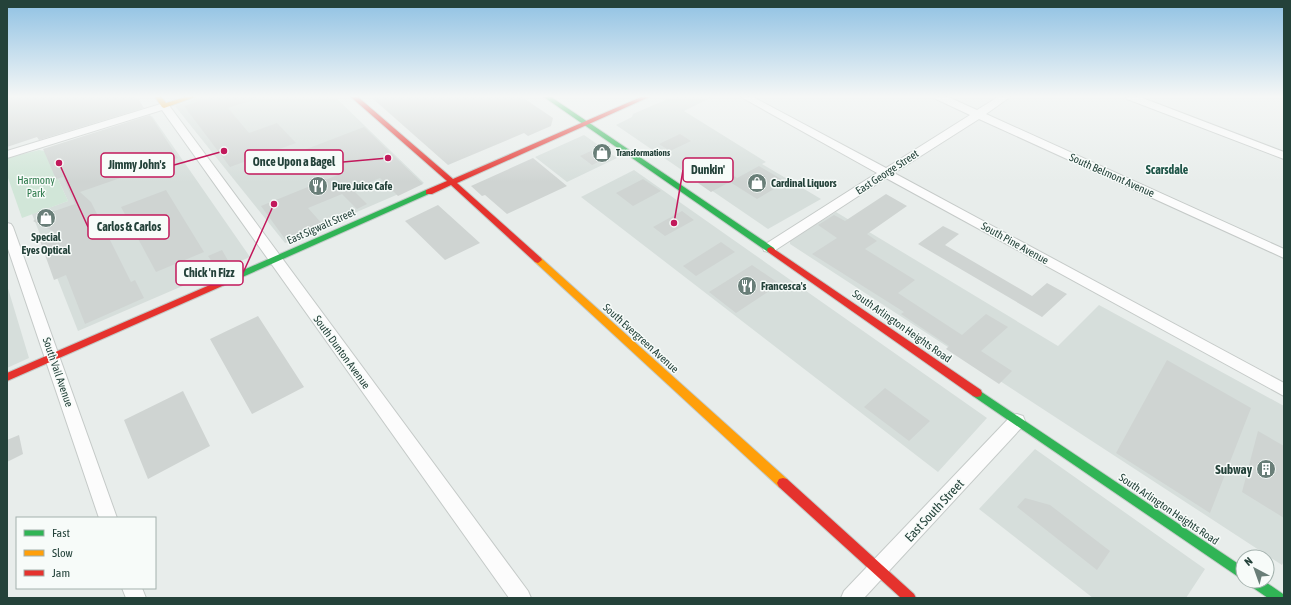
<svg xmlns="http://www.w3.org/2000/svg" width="1291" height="605" font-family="'Asap Condensed',sans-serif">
	<rect width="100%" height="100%" fill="#e8edeb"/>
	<!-- built -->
	<path fill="#d6dedb" d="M200 97H335L424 183 285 243 175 106Z
		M672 97H712L684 111 766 162 762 164 821 199 768 229 616 125 632 117 633 114Z
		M152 116 250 257 78 331 32 214 68 201 45 151Z
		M584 135 617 158 567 182 535 157Z
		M634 170 987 418 938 472 581 197Z
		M836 212 1058 346 1099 305 1284 406V561L1282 565 790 244V240Z
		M7 285 29 358 7 368Z
		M1035 449 1205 569 1186 598H1093L979 509Z"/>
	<!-- green -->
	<path fill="#d1e6d8" d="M39 150 45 151 68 201 22 218 7 175V158Z"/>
	<!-- building -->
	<path fill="#cfd4d2" d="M7 97H137L144 108 39 140 37 137 7 147Z
		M213 97H256V99L228 108 249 133 277 123 296 143 230 167 184 106Z
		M371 97H522L553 118 551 126 528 136 524 133 448 165Z
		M150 115 178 158 80 192 91 202 131 282 135 280 144 298 85 324 66 275 54 280 39 238 55 232 33 221 43 215 75 204 63 177 56 179 43 149Z
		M364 127 423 184 398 196 380 178 352 189 367 204 357 209 342 194 308 208 325 227 288 243 261 206 340 174 322 156 313 160 304 150Z
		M680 134 691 141 670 151 659 144Z
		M600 147 612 155 592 165 580 156Z
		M533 158 567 186 507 214 485 195 482 196 471 186Z
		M759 166 786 182 757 199 730 182Z
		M723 169 737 178 711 192 698 183Z
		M643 179 661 191 633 206 616 193Z
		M166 190 204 252 156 272 121 207Z
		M886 194 907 206 867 234 877 241 865 249 915 280 898 293 962 335 986 314 1008 327 981 351 1012 371 999 384 946 349 949 346 901 314 904 312 812 254 837 238 818 225 834 215 845 221Z
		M438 205 480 243 445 260 405 221Z
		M682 211 694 220 665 236 653 227Z
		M943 226 959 234 945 245 1032 296 1047 283 1067 294 1042 317 918 244Z
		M721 242 735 252 696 276 683 266Z
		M222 250 230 264 217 269 208 256Z
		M752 265 780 284 736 313 709 292Z
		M258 316 304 387 252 414 210 339Z
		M1167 360 1251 408 1210 513 1116 453Z
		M885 388 930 421 909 441 864 407Z
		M183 391 210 446 148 479 124 420Z
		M1258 431 1284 446V518L1242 492Z
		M19 435 23 454 7 462V440Z
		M1025 498 1050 505 1110 551 1097 570 1017 507Z"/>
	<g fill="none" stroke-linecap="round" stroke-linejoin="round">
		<defs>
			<path id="street" d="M741 97H753L886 168 970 115 936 99 935 97H948L977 110 998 97H1010L986 114 1284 249V258L979 119 894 173 1284 383V396L886 178 774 251 769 252 764 251 763 248 764 245 877 173Z
				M1126 97H1140L1284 152V159L1127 99Z
				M164 103 168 104 528 591 531 598H509L162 110 7 158V151Z
				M7 223 11 224 13 227 117 518H99L7 246Z
				M1017 414 1023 416 1025 421 1023 426 864 598H841L844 591 1011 416Z
				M122 588H142L146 598H126Z"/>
			<path id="fast" d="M544 97H551L774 248 775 250 774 252H768Z
				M426 190H429L433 192 229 283H223L222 281 223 279Z
				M977 389 1243 567V580L973 396 972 393 973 390Z
				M1247 581H1264L1283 594 1284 598H1268L1249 585Z"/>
			<path id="slow" d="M155 97H161L166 103 186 97H195L164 108 162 107Z
				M538 257 541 258 787 479 789 483 787 487 783 488 779 487 535 262 534 260Z"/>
			<path id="jam" d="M351 97H358L453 179 641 97H649L457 183 541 258 542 260 538 263 535 262 451 185 432 194H426V190L447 181Z
				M771 247 981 390 982 393 981 396 977 397 973 396 768 252 767 250 768 248Z
				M226 278 229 279 230 281 229 283 7 381V373Z
				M783 478 787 479 914 594 916 598H901L779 487 777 483 779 479Z"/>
		</defs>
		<!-- street casing -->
		<use href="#street" stroke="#c5cac8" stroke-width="2"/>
		<!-- fast casing -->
		<use href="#fast" stroke="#c3cbc8" stroke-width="2"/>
		<!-- slow casing -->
		<use href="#slow" stroke="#c3cbc8" stroke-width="2"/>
		<!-- jam casing -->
		<use href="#jam" stroke="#c3cbc8" stroke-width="2"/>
		<!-- street -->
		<use href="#street" fill="#fcfcfc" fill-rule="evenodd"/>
		<!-- fast -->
		<use href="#fast" fill="#30b455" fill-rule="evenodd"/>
		<!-- slow -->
		<use href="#slow" fill="#ff9f0a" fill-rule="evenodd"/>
		<!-- jam -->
		<use href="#jam" fill="#e5322d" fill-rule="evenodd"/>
	</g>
	<!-- sky -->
	<linearGradient id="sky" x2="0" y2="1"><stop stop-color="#8fc1e3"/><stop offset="0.53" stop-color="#f5f7f6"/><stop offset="1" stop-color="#f5f7f6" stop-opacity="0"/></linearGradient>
	<rect width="1291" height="182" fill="url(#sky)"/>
	<!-- icons -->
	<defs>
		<symbol id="shop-disc" viewBox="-11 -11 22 22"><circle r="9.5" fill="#697e78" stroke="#f7fbf9"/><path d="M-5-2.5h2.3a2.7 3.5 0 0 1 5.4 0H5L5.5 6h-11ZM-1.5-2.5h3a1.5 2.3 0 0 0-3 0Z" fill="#fff"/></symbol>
		<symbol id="restaurant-disc" viewBox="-11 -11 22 22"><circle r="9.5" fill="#697e78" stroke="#f7fbf9"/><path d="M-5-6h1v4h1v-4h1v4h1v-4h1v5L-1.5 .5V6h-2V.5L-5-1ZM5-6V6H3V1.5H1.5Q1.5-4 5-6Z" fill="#fff"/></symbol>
		<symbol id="building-disc" viewBox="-11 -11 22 22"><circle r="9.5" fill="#697e78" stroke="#f7fbf9"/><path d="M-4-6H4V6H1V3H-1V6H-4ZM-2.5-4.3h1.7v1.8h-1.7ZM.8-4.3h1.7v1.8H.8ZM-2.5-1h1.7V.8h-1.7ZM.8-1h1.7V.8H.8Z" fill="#fff"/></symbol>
	</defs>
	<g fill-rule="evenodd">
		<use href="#shop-disc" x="591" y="142" width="22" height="22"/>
		<use href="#shop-disc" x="746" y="172" width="22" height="22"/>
		<use href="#restaurant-disc" x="307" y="175" width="22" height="22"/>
		<use href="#shop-disc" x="35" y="207" width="22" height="22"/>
		<use href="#restaurant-disc" x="736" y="275" width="22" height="22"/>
		<use href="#building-disc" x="1255" y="458" width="22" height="22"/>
	</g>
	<g text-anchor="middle" stroke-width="3" stroke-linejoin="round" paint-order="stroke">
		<!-- far-poi labels -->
		<g font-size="9" font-weight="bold" fill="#24423a" stroke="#f7fbf9" text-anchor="start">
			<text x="616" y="156">Transformations</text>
		</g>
		<!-- street labels -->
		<g font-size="11" fill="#24423a" stroke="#f7fbf9">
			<text transform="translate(887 172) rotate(-33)" y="4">East George Street</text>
			<text transform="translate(1112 175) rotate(24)" y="4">South Belmont Avenue</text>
			<text transform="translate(321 226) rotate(-24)" y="4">East Sigwalt Street</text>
			<text transform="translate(1015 243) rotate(29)" y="4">South Pine Avenue</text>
			<text transform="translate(902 326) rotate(35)" y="4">South Arlington Heights Road</text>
			<text transform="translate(641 338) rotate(42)" y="4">South Evergreen Avenue</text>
			<text transform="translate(342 352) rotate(54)" y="4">South Dunton Avenue</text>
			<text transform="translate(58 372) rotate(71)" y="4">South Vail Avenue</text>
			<text transform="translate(1169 509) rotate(34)" y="4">South Arlington Heights Road</text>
		</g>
		<!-- park labels -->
		<g font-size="11" fill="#2d7a4b" stroke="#f7fbf9">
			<text x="36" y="184">Harmony<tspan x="36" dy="13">Park</tspan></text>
		</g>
		<!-- poi labels -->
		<g font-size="11" font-weight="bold" fill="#24423a" stroke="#f7fbf9" text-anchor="start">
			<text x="771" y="187">Cardinal Liquors</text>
			<text x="332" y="190">Pure Juice Cafe</text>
			<text x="46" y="241" text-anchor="middle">Special<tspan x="46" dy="13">Eyes Optical</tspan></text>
			<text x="761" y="290">Francesca's</text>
		</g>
		<!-- neighbourhood labels -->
		<g font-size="12" font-weight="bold" fill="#1f5548" stroke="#f7fbf9">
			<text x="1167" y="174">Scarsdale</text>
		</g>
		<!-- near-poi labels -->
		<g font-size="13" font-weight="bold" fill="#24423a" stroke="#f7fbf9" text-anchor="end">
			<text x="1252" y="474">Subway</text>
		</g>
		<!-- near-street labels -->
		<g font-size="13" fill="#24423a" stroke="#f7fbf9">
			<text transform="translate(934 510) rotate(-47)" y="5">East South Street</text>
		</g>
	</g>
	<!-- callouts -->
	<path fill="none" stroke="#c2185b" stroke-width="1.5" d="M388 158L343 162M224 151L174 165M674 223L683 170M59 163L88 227M274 204L243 273"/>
	<g fill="#c2185b" stroke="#f7fbf9" stroke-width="1.5">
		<circle cx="388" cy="158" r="4"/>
		<circle cx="224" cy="151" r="4"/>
		<circle cx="674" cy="223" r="4"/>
		<circle cx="59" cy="163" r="4"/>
		<circle cx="274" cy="204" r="4"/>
	</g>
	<g fill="#f7fbf9" stroke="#c2185b" stroke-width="1.5">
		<rect x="245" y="150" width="98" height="24" rx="4"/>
		<rect x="101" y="153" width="73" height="24" rx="4"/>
		<rect x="683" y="158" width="50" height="24" rx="4"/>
		<rect x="88" y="215" width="81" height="24" rx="4"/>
		<rect x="176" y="261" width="67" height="24" rx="4"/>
	</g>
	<g font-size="12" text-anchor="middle" font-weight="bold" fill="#24423a">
		<text x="294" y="166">Once Upon a Bagel</text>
		<text x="137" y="169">Jimmy John's</text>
		<text x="708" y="174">Dunkin'</text>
		<text x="129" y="231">Carlos &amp; Carlos</text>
		<text x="209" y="277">Chick 'n Fizz</text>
	</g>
	<!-- border -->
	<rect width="1291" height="605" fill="none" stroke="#24423a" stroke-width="16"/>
	<!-- legend -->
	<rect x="16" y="517" width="140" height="72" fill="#f7fbf9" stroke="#a3b1ad"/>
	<rect x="24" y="530" width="20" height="6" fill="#30b455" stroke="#a3b1ad"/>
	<text x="52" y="537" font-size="12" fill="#24423a">Fast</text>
	<rect x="24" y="550" width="20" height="6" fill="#ff9f0a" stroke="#a3b1ad"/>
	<text x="52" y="557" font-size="12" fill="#24423a">Slow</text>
	<rect x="24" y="570" width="20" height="6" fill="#e5322d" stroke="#a3b1ad"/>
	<text x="52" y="577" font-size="12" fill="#24423a">Jam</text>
	<!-- north arrow -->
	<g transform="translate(1255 569) rotate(319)"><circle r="19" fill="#f7fbf9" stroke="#a3b1ad"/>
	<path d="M0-3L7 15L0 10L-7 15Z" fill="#697e78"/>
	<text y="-6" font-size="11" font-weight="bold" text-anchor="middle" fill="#24423a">N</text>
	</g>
</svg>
